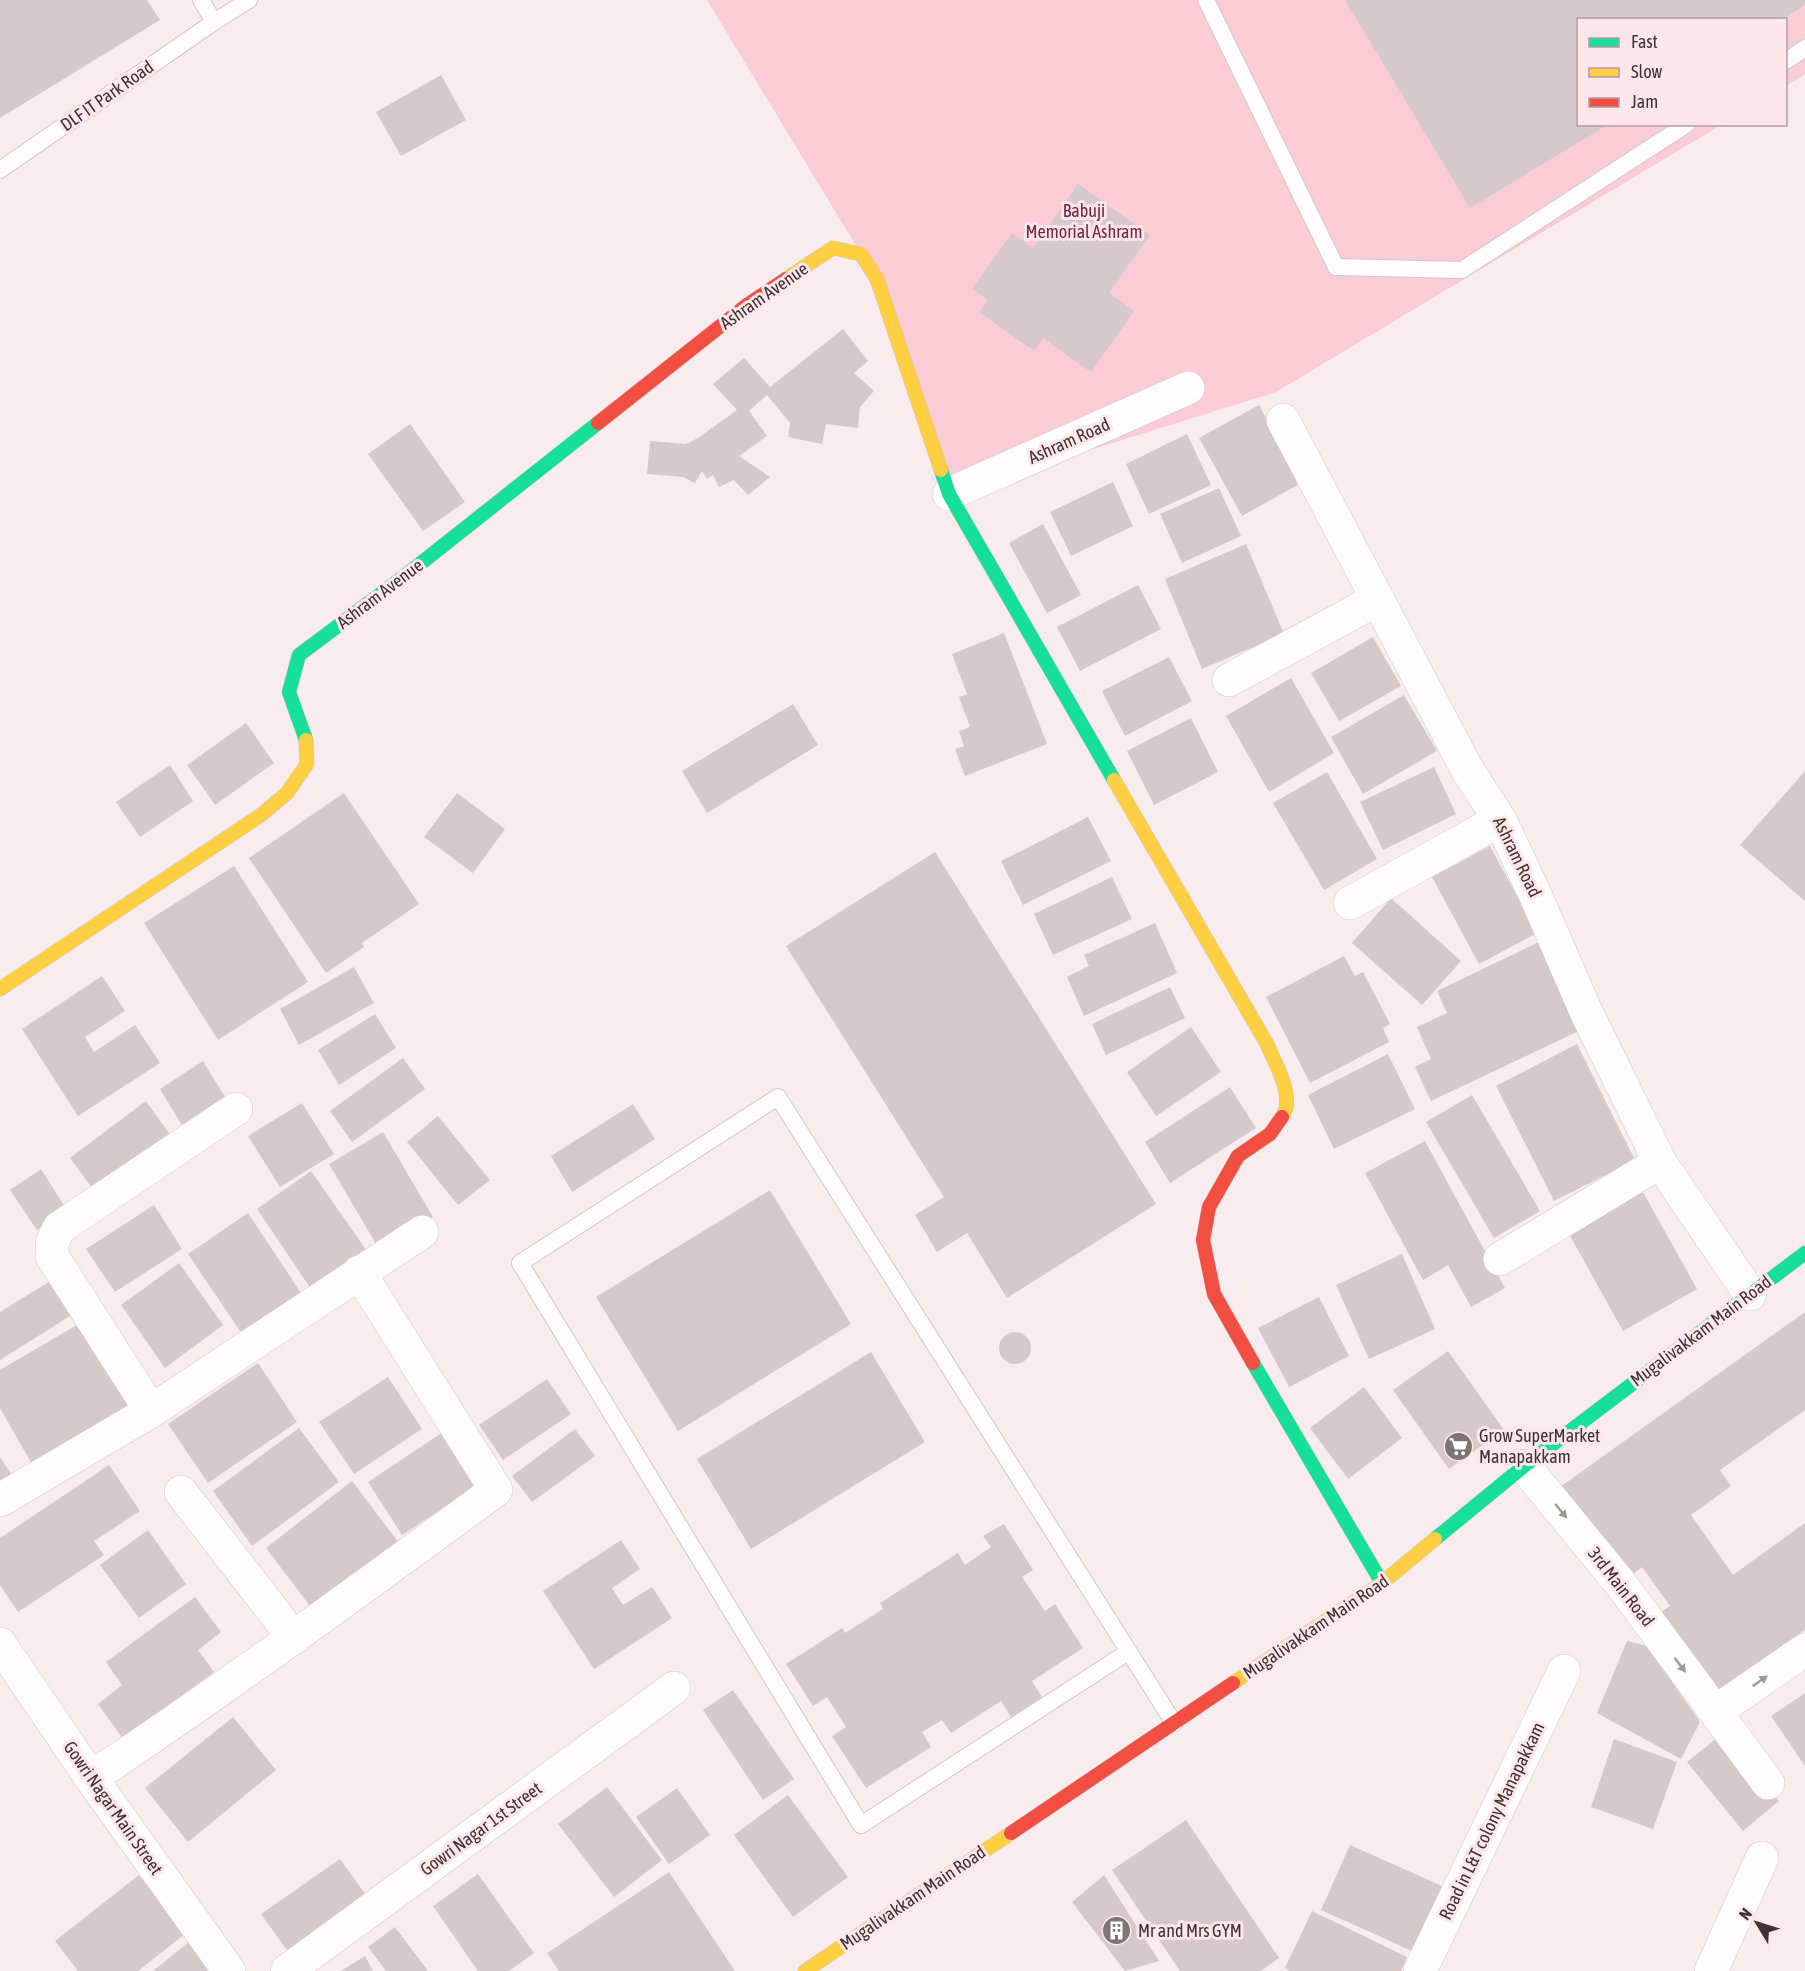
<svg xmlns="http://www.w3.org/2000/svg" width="1805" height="1971" font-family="'Asap Condensed',sans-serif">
	<rect width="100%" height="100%" fill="#f8ecee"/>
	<!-- park -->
	<path fill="#faccd6" d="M707 0H1805V74L1786 86V20H1578V124L1721 125 1276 392 949 494 861 254Z"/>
	<!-- building -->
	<path fill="#d5c9cc" d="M0 0H147L160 20 0 118Z
		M1345 0H1805V5L1782 20H1578V124H1609L1470 208Z
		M441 75 466 120 401 156 376 112Z
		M1078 184 1150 235 1109 293 1134 311 1091 372 1043 338 1034 351 979 312 988 300 972 289 1012 233 1033 248Z
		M843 329 868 361 854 373 874 391 860 407 858 428 826 424 822 444 788 437 790 423 767 395 749 411 767 436 739 456 770 477 748 495 734 480 719 487 713 475 707 479 702 471 695 483 683 477 647 474 650 441 686 444 698 438 737 410 713 384 744 358 770 387Z
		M1259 405 1301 483 1242 516 1199 438Z
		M410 424 465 502 423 531 368 454Z
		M1187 434 1211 485 1149 514 1126 464Z
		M1113 482 1133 526 1071 556 1050 512Z
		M1219 488 1241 536 1182 563 1160 514Z
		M1043 524 1081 595 1047 613 1009 543Z
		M1246 544 1284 634 1202 669 1165 579Z
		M1138 585 1161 629 1080 671 1057 627Z
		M1004 633 1047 744 965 776 955 749 964 746 959 731 970 727 959 697 967 694 952 654Z
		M1373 637 1401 686 1339 721 1311 673Z
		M1169 657 1192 701 1125 736 1102 691Z
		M1291 678 1334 753 1269 792 1226 716Z
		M1404 695 1437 751 1363 794 1331 737Z
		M793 704 818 745 707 813 682 771Z
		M1191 718 1218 772 1154 805 1127 751Z
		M246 723 274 763 215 805 187 765Z
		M170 765 193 801 140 837 116 802Z
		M1434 767 1456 814 1383 850 1360 802Z
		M1805 771V901L1740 845Z
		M1327 772 1377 859 1324 890 1273 803Z
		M344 793 419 904 362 943 364 947 326 973 249 858Z
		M457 793 505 829 473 873 424 837Z
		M1088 817 1111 861 1023 905 1001 861Z
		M1490 846 1537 933 1479 964 1432 877Z
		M935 852 1156 1204 1007 1298 967 1233 937 1252 915 1215 944 1197 786 946Z
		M234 866 308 982 218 1040 144 923Z
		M1112 877 1132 919 1053 955 1034 914Z
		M1391 898 1461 961 1422 1005 1352 943Z
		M1155 923 1177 973 1084 1016 1067 977 1089 966 1084 955Z
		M1541 941 1583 1029 1431 1101 1415 1067 1431 1059 1417 1027 1447 1013 1437 991Z
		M1344 956 1355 976 1363 972 1390 1024 1383 1028 1389 1042 1310 1083 1266 997Z
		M354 967 374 1003 299 1045 280 1009Z
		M102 976 125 1011 85 1037 94 1052 135 1025 160 1063 78 1116 22 1029Z
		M1170 987 1185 1018 1106 1055 1092 1024Z
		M375 1014 396 1048 339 1085 318 1050Z
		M1191 1027 1221 1072 1156 1116 1127 1072Z
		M1577 1044 1635 1160 1554 1201 1496 1086Z
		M1388 1054 1415 1109 1334 1149 1308 1095Z
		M403 1058 425 1089 352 1142 330 1111Z
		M203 1061 228 1102 185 1130 160 1089Z
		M1230 1087 1256 1128 1170 1183 1145 1142Z
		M1472 1095 1540 1211 1494 1238 1426 1122Z
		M146 1101 174 1140 98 1196 70 1158Z
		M302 1103 334 1154 280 1187 248 1136Z
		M633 1104 655 1139 572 1192 551 1156Z
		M438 1116 490 1180 458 1205 407 1142Z
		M383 1132 433 1217 379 1249 329 1164Z
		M1425 1141 1505 1288 1471 1307 1448 1265 1423 1280 1365 1173Z
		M41 1169 67 1210 37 1230 10 1190Z
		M311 1171 367 1251 311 1289 257 1209Z
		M770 1190 851 1324 678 1431 596 1297Z
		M1643 1192 1697 1289 1623 1331 1569 1234Z
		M154 1205 182 1249 115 1292 86 1249Z
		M248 1213 301 1293 242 1334 188 1254Z
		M1402 1254 1435 1329 1369 1359 1336 1285Z
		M179 1263 223 1325 165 1368 121 1305Z
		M57 1277 78 1311 0 1360V1312Z
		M1319 1297 1349 1356 1289 1387 1258 1328Z
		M1805 1312V1410L1720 1470 1731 1486 1691 1515 1733 1575 1805 1523V1630L1710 1698 1661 1612 1670 1606 1642 1567 1633 1574 1613 1547 1606 1552 1560 1487Z
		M82 1322 132 1409 33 1466 0 1408V1370Z
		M999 1348a16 16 0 1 1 32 0a16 16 0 1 1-32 0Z
		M1448 1351 1504 1430 1449 1469 1393 1390Z
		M871 1352 925 1442 751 1549 697 1459Z
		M258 1363 297 1422 208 1483 168 1424Z
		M388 1377 422 1429 354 1474 319 1422Z
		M547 1379 571 1414 503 1460 479 1425Z
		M1364 1387 1402 1438 1348 1479 1310 1428Z
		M299 1428 339 1482 252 1546 213 1491Z
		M449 1428 484 1481 402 1535 368 1482Z
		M575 1429 595 1456 532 1502 512 1476Z
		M0 1457 17 1483 0 1494Z
		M109 1465 140 1511 94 1541 104 1555 18 1612 0 1585V1538Z
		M352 1481 399 1543 313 1610 266 1548Z
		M1004 1524 1033 1570 1022 1577 1045 1611 1055 1604 1083 1648 1032 1681 1042 1697 1011 1717 1001 1701 951 1733 942 1720 922 1732 931 1747 866 1788 832 1736 846 1727 827 1697 813 1706 786 1664 842 1628 845 1633 883 1609 880 1603 958 1553 965 1565 991 1547 983 1536Z
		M148 1530 186 1584 139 1618 100 1565Z
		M621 1540 640 1569 612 1588 623 1605 652 1587 672 1618 594 1669 543 1591Z
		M195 1597 221 1632 198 1650 214 1672 123 1739 98 1704 122 1685 106 1662Z
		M1627 1641 1655 1648 1668 1676 1700 1722 1681 1759 1597 1713Z
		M733 1690 794 1779 763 1800 703 1710Z
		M1805 1693V1766L1771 1716Z
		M233 1717 276 1770 188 1842 145 1788Z
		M1723 1733 1779 1801 1743 1831 1687 1762Z
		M1614 1739 1677 1762 1653 1829 1591 1807Z
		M607 1787 662 1860 614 1897 558 1824Z
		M677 1788 710 1835 669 1864 636 1817Z
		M788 1795 848 1877 793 1917 734 1835Z
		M1186 1820 1279 1958 1261 1971H1180L1112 1870Z
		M1350 1845 1442 1886 1412 1951 1321 1910Z
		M340 1859 368 1898 289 1953 261 1914Z
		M669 1872 735 1971H559L547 1953Z
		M478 1874 534 1953 509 1971H478L433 1906Z
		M139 1875 185 1934 138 1971H78L55 1941Z
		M1104 1875 1159 1961 1125 1971 1072 1902Z
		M1312 1911 1407 1957 1401 1971H1290L1285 1968Z
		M395 1927 428 1971H386L368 1947Z
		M195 1937 222 1971H153Z
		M365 1956 373 1971H341Z"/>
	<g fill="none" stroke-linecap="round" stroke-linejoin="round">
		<defs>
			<path id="lane" d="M201 0 214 22
				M1206 0 1336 267 1462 270 1687 124
				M1786 61 1805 48
				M0 170 214 22 249 0
				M1128 1652 861 1825 520 1263 778 1097 1174 1723"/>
			<path id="street" d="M1283 420 1468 771 1500 820 1534 892 1588 1016 1660 1162 1750 1294
				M949 494 1188 388
				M1229 680 1378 599
				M1350 903 1500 820
				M1500 1259 1660 1162
				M151 1411 422 1232
				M1524 1466 1620 1583 1768 1783
				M181 1492 294 1638
				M0 1500 151 1411 52 1256V1243L59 1228 236 1109
				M0 1644 91 1778 229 1971
				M1715 1712 1805 1650
				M91 1778C229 1686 362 1588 496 1490L359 1272
				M287 1971 674 1688
				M1420 1971 1564 1671
				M1711 1971 1762 1858"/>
			<path id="fast" d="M941 470 949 494 1114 780
				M306 740 289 692 299 655 406 575 598 423
				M1253 1363 1382 1583
				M1435 1539 1524 1466 1805 1253"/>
			<path id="slow" d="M786 279 833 248 861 254 877 279 941 470
				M1114 780 1267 1044C1275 1063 1296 1098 1282 1117
				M0 989 261 815 287 793 307 764 306 740
				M1233 1683 1382 1583 1435 1539
				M805 1971 1011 1833"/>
			<path id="jam" d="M598 423 747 305 786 279
				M1253 1363 1214 1294 1203 1240 1209 1207 1238 1156 1270 1134 1282 1117
				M1011 1833 1233 1683"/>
		</defs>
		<!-- lane casing -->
		<use href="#lane" stroke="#d3c8ca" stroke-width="18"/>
		<!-- street casing -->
		<use href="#street" stroke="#d3c8ca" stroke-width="34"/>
		<!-- fast casing -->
		<use href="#fast" stroke="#d3c8ca" stroke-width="15"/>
		<!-- slow casing -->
		<use href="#slow" stroke="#d3c8ca" stroke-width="15"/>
		<!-- jam casing -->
		<use href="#jam" stroke="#d3c8ca" stroke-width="15"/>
		<!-- lane -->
		<use href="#lane" stroke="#fefcfc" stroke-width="16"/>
		<!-- street -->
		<use href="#street" stroke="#fefcfc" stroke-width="33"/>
		<!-- fast -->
		<use href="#fast" stroke="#16e098" stroke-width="14"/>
		<!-- slow -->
		<use href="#slow" stroke="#ffcf43" stroke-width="14"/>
		<!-- jam -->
		<use href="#jam" stroke="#f24e42" stroke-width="14"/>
	</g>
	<!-- one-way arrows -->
	<defs><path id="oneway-solid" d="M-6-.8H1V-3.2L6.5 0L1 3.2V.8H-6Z" transform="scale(1.5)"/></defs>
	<g fill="#9e9898">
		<use href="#oneway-solid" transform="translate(1561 1511) rotate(51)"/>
		<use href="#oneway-solid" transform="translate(1680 1665) rotate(53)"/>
		<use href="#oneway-solid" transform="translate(1760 1681) rotate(-35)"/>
	</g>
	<!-- icons -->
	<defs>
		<symbol id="supermarket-disc" viewBox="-11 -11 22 22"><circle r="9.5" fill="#7f7476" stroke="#fee6eb"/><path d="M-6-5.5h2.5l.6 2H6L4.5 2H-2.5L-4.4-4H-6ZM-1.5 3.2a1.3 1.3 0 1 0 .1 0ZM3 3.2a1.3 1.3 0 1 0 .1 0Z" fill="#fff"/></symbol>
		<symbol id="building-disc" viewBox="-11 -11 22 22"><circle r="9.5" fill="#7f7476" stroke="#fee6eb"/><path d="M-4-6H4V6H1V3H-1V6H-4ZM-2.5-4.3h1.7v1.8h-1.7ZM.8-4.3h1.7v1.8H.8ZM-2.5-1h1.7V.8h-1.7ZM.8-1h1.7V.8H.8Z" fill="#fff"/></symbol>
	</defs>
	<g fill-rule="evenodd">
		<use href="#supermarket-disc" x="1442" y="1430" width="33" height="33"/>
		<use href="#building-disc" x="1100" y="1914" width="33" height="33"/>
	</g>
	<g text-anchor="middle" stroke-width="6" stroke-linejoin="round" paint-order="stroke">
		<!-- street labels -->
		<g font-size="18" fill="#3e3335" stroke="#fee6eb">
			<text transform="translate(107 96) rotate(-35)" y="6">DLF IT Park Road</text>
			<text transform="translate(764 296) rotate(-35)" y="6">Ashram Avenue</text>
			<text transform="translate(1069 441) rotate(-24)" y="6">Ashram Road</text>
			<text transform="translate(380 594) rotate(-37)" y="6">Ashram Avenue</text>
			<text transform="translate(1517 857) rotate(64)" y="6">Ashram Road</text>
			<text transform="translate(1701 1331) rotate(-37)" y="6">Mugalivakkam Main Road</text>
			<text transform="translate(1621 1587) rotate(52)" y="6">3rd Main Road</text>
			<text transform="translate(1316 1627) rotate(-34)" y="6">Mugalivakkam Main Road</text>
			<text transform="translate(113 1808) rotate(55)" y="6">Gowri Nagar Main Street</text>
			<text transform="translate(1492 1821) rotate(-64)" y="6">Road in L&amp;T colony Manapakkam</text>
			<text transform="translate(481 1829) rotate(-36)" y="6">Gowri Nagar 1st Street</text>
			<text transform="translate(913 1898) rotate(-34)" y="6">Mugalivakkam Main Road</text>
		</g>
		<!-- park labels -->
		<g font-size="18" fill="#78233f" stroke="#fee6eb">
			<text x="1084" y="217">Babuji<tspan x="1084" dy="21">Memorial Ashram</tspan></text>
		</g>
		<!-- poi labels -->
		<g font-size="18" fill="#3e3335" stroke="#fee6eb" text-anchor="start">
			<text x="1479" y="1442">Grow SuperMarket<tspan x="1479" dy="21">Manapakkam</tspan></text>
			<text x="1138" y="1937">Mr and Mrs GYM</text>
		</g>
	</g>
	<!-- legend -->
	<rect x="1577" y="18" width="210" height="108" fill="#fee6eb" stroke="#b19ea2" stroke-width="1.5"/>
	<rect x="1589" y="38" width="30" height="9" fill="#16e098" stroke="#b19ea2" stroke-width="1.5"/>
	<text x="1631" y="48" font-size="18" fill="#3e3335">Fast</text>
	<rect x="1589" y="68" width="30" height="9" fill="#ffcf43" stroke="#b19ea2" stroke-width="1.5"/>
	<text x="1631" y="78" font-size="18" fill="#3e3335">Slow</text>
	<rect x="1589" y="98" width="30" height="9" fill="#f24e42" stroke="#b19ea2" stroke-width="1.5"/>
	<text x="1631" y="108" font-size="18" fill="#3e3335">Jam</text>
	<!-- north arrow -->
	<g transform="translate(1757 1923) rotate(308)" stroke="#fee6eb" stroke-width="4.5" paint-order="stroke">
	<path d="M0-4.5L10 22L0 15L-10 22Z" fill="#3e3335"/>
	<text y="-9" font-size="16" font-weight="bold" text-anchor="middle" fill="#3e3335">N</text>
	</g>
</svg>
